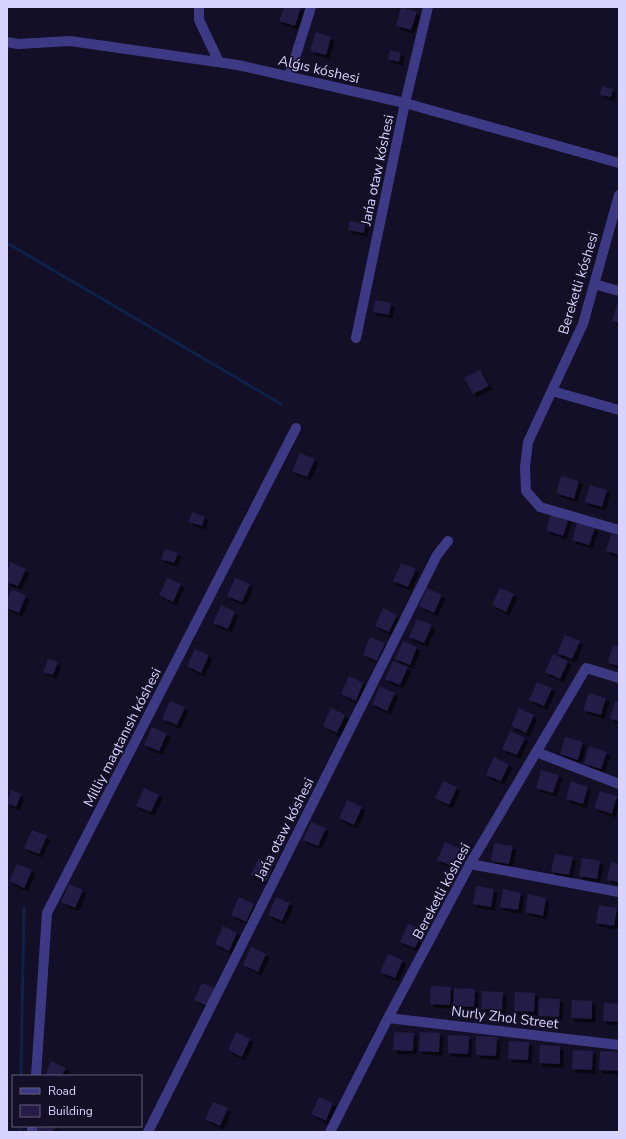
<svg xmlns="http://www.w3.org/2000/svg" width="626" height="1139" font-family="'Nunito Sans',sans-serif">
	<defs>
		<filter id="shadow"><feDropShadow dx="3.5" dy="3.5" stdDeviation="0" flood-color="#0009"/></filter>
	</defs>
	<rect width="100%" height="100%" fill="#130f26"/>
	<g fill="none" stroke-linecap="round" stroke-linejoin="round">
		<!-- stream -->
		<path stroke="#0c2248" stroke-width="3" d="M7 243 281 404
			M21 1076 24 908
			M20 1132V1126"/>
	</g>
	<!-- building -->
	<path fill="#241b47" filter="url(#shadow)" d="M284 7H301L295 26 279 21Z
		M401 7 417 12 411 30 396 26Z
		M316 32 331 37 326 55 310 51Z
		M390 50 401 53 399 62 388 59Z
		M602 86 613 89 611 97 600 95Z
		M350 221 365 224 364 233 348 230Z
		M375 300 391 303 389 315 373 312Z
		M617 304 619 305V323L612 321Z
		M480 370 489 386 473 394 464 378Z
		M300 453 315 459 307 477 292 471Z
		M561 476 579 481 574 499 556 493Z
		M590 485 607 490 602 507 585 502Z
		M192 512 205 517 202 526 189 522Z
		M551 513 569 518 563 536 546 530Z
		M577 523 595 528 589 545 572 540Z
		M611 534 619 536V555L606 551Z
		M165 549 178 553 174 563 161 559Z
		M11 562 26 569 18 586 7 582V571Z
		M401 563 416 569 408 587 393 581Z
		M167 578 181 584 173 602 159 595Z
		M235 578 250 584 242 602 227 596Z
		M427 588 442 595 434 613 419 606Z
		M500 588 514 594 506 612 492 605Z
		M12 589 26 596 19 613 7 608V600Z
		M221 605 235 612 228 629 213 623Z
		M383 608 397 615 389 632 375 626Z
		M417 619 432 625 424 643 409 637Z
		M565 635 580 641 572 659 557 653Z
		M370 637 385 643 377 661 363 655Z
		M403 641 417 647 410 665 395 659Z
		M613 645 619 647V666L608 663Z
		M195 649 209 655 201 673 187 666Z
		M553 654 568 661 560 679 545 672Z
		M48 659 58 662 53 675 43 672Z
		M393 661 408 667 400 685 385 679Z
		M349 676 363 683 356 701 341 694Z
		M537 682 552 688 544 706 529 700Z
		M380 686 395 693 387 711 372 704Z
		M589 693 606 698 601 715 583 710Z
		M170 701 185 707 177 725 162 719Z
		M615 701 619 702V721L610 719Z
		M331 708 345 715 337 733 323 726Z
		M519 708 534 715 526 733 511 726Z
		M152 727 167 734 159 751 144 745Z
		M510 731 525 738 517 755 502 749Z
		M565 737 583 742 578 760 560 754Z
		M589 746 607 752 601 769 584 764Z
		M494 757 509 764 501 781 486 775Z
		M541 770 559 775 553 793 536 788Z
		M443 781 457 787 449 805 435 798Z
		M571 781 588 787 583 804 566 799Z
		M144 788 159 795 151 812 136 806Z
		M11 790 21 794 16 807 7 803Z
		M600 791 617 796 612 814 594 808Z
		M347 800 362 807 354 825 339 818Z
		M311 822 326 828 318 846 303 840Z
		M32 830 47 836 39 854 24 848Z
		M445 842 460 849 452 866 437 860Z
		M494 843 513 846 509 864 491 861Z
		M555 854 573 857 569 875 551 872Z
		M259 858 274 864 266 882 251 875Z
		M582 858 600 861 597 879 579 876Z
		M611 862 619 864V882L607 880Z
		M17 864 32 870 24 888 9 881Z
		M69 884 83 890 75 908 61 902Z
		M476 886 494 889 491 907 473 904Z
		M503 889 521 893 518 910 500 907Z
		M528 894 546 898 543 916 525 912Z
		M239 897 254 904 246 922 231 915Z
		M276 897 290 903 282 921 268 915Z
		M599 905 617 908 614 926 596 923Z
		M408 924 423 930 415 948 400 942Z
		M223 926 237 933 229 951 215 944Z
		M251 947 266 954 258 972 243 965Z
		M388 954 403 960 395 978 380 972Z
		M202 983 217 989 209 1007 194 1000Z
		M431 986 451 987 450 1005 430 1004Z
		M454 988 475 989 474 1007 453 1006Z
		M482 991 503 992 502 1010 481 1009Z
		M515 992 535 993 534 1012 514 1011Z
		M539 998 560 999 559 1017 538 1016Z
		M572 1000 592 1001V1019L571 1018Z
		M604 1003 619 1004V1022L603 1021Z
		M236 1032 250 1039 242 1057 228 1050Z
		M394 1032 414 1033 413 1051 393 1050Z
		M420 1032 440 1033 439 1052 419 1051Z
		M448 1035 469 1036 468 1054 448 1053Z
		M476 1036 497 1037 496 1056 476 1055Z
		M509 1041 529 1042 528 1060 508 1059Z
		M540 1045 560 1046V1064L539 1063Z
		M573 1050 593 1051 592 1070 572 1069Z
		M600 1051 619 1052V1071L599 1070Z
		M51 1061 66 1068 62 1076H45Z
		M319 1097 333 1103 326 1121 311 1114Z
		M213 1102 228 1108 220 1126 205 1119Z
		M38 1126H56L53 1132H36Z"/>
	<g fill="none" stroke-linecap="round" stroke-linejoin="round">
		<!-- minor -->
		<path stroke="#3d3a85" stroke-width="10" d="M199 7V20L219 62
			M7 42 18 44 70 41 238 65 405 103 619 163
			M289 77 311 7
			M619 195 583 324 528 442 525 467 526 491 540 507 619 530
			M594 284 619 291
			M356 338 405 103 428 7
			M552 391 619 410
			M536 752 619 784
			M470 864 619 892
			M388 1018 619 1045
			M36 1076 47 913 296 428
			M32 1132V1126
			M148 1132 437 555 448 541
			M330 1132 388 1018 470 864 586 668 619 678"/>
	</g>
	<g text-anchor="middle" stroke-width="3.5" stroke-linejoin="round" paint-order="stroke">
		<!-- street labels -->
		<g font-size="14" fill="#d9d4ff" stroke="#130f26">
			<text transform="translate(319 69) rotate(13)" y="5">Alǵıs kóshesi</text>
			<text transform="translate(377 170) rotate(-78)" y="5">Jańa otaw kóshesi</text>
			<text transform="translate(578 283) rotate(-73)" y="5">Bereketli kóshesi</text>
			<text transform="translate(122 737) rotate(-63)" y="5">Milliy maqtanısh kóshesi</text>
			<text transform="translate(284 829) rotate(-63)" y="5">Jańa otaw kóshesi</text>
			<text transform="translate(441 891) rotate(-62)" y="5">Bereketli kóshesi</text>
			<text transform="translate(505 1017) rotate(7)" y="5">Nurly Zhol Street</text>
		</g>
	</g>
	<!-- border -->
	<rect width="626" height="1139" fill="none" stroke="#d9d4ff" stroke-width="16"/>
	<!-- legend -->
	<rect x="12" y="1075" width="130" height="52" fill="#130f26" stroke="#625e7d"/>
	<rect x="20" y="1088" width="20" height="6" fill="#3d3a85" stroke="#625e7d"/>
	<text x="48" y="1095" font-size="12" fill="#d9d4ff">Road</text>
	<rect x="20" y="1105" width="20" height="12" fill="#241b47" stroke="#625e7d"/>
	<text x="48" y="1115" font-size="12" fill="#d9d4ff">Building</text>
</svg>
